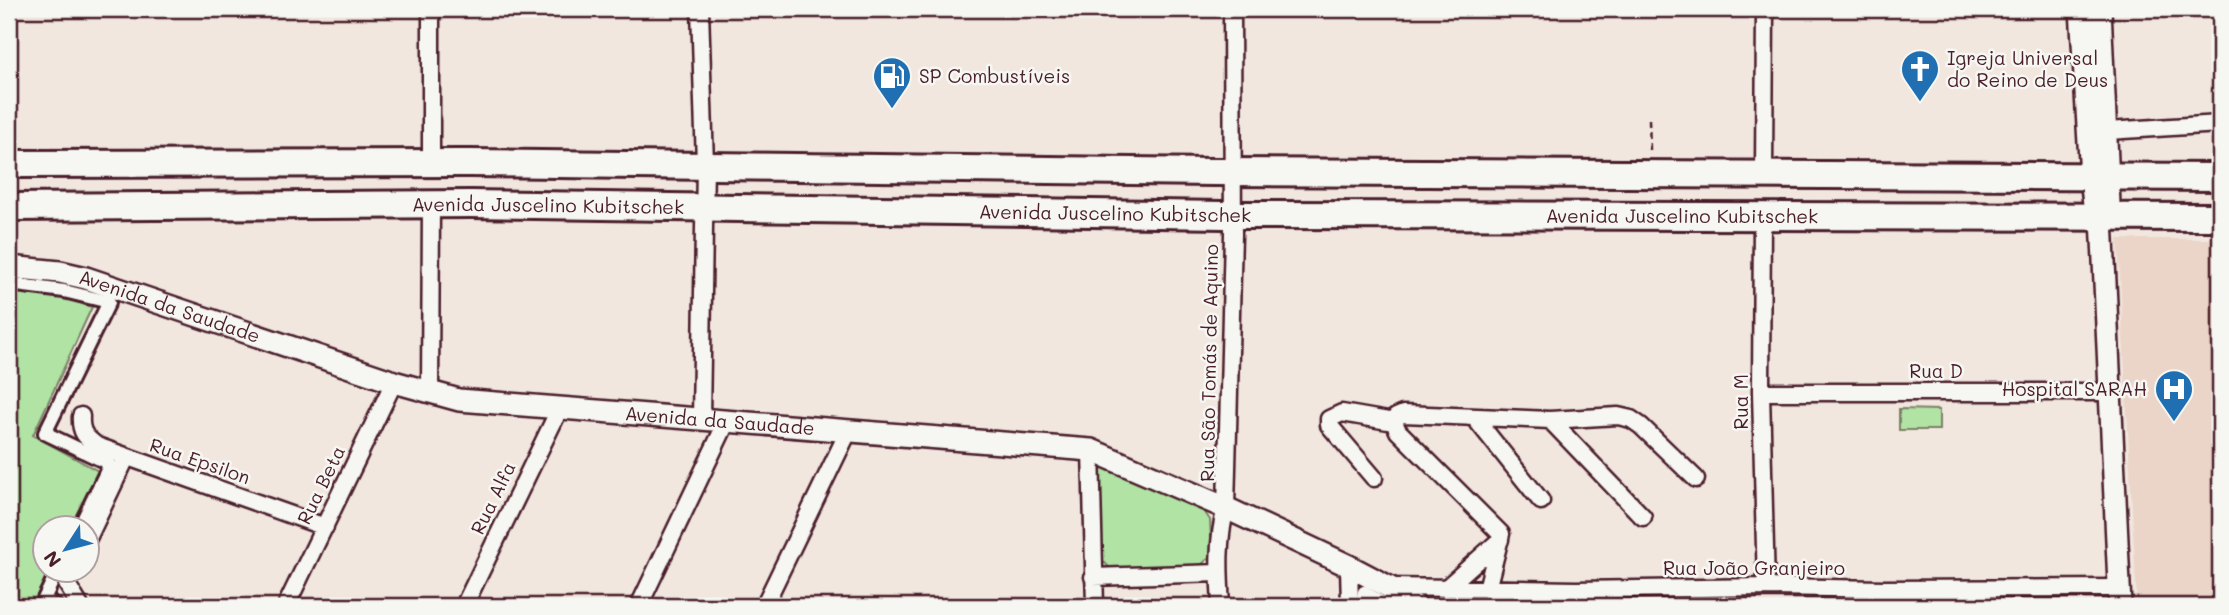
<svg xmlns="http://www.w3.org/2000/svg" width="2229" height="615" font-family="Mali,sans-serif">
	<rect width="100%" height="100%" fill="#f1e7df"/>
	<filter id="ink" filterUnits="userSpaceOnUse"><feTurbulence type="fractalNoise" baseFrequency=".0143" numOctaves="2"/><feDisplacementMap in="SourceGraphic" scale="14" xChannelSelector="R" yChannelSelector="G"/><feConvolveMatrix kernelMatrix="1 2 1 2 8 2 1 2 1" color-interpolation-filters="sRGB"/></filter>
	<g filter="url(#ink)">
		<!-- built -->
		<path fill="#ebd5c8" d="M2118 239H2220V606H2137Z"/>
		<!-- green -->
		<path fill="#b0e3a4" stroke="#7d8168" stroke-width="2" d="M9 292 54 295 92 307 33 435 98 471 70 527 46 528V570H49L37 598 41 606H9Z
			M1899 409 1939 410V430H1899Z
			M1108 463 1202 508 1210 520 1212 555 1201 565 1110 568 1103 561 1100 469Z"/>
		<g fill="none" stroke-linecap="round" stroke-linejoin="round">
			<defs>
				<path id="pedestrian" d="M9 284 64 291 109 302 45 433 110 464 79 528
					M56 606 44 599 58 570
					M1362 606 1364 592 1388 606"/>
				<path id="minor" d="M700 9 705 164 701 419
					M2107 131 2220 124
					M431 163V9
					M1764 173 1765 9
					M1762 217 1761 392 1766 587
					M1761 392H2110
					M430 393 431 206
					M81 416C80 432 85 437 97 446L325 527
					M1474 417 1541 501
					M1550 420 1643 517
					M1091 450 1095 606
					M1374 478 1329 425V419L1342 413 1394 422
					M88 538 126 458
					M1349 566 1350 606
					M72 570 67 584 80 606
					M1093 577 1219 573
					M1389 587 1576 590 1766 587 1884 589 2119 588
					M1445 589 1500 540
					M1487 589 1501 534 1398 431 1394 422 1396 417 1403 414 1550 420 1618 416 1631 419 1641 426 1696 479
					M286 606 394 382
					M464 606 560 408
					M639 606 727 421
					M764 606 849 430
					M1221 606C1219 573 1217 540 1226 508L1233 235 1232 9"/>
				<g id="tertiary">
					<path d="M2081 9 2091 177 2094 204 2102 218 2120 606"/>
					<path d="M2100 9 2109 204 2102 218"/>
					<path id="s1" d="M9 267 60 272 86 278 394 382 459 400 1091 450 1226 508 1349 566 1389 587 1415 606"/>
				</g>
				<g id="primary">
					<path d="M9 164 469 163 1213 172 2220 177"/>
					<path id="s2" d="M9 207 471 204 1223 215 2220 217"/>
				</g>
			</defs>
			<!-- pedestrian casing -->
			<use href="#pedestrian" stroke="#4a1f2b" stroke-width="18"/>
			<!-- minor casing -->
			<use href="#minor" stroke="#4a1f2b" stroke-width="21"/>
			<!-- tertiary casing -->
			<use href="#tertiary" stroke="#4a1f2b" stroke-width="26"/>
			<!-- primary casing -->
			<use href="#primary" stroke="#4a1f2b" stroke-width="32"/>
			<!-- path -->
			<path stroke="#4a1f2b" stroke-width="2.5" stroke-dasharray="7 5" stroke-linecap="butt" d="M1649 119 1650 150"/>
			<!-- pedestrian -->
			<use href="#pedestrian" stroke="#f6f6f2" stroke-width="12"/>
			<!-- minor -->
			<use href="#minor" stroke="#f6f6f2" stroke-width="16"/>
			<!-- tertiary -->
			<use href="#tertiary" stroke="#f6f6f2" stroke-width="21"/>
			<!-- primary -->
			<use href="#primary" stroke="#f6f6f2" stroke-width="26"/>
		</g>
	</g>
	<!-- icons -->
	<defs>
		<symbol id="church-pin" viewBox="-11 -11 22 30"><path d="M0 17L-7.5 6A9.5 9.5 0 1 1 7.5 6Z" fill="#1f6fb2" stroke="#f6f6f2"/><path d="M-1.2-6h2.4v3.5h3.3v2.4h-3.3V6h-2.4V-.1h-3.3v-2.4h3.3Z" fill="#fff"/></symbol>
		<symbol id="fuel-pin" viewBox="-11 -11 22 30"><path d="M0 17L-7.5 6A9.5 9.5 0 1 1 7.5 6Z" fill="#1f6fb2" stroke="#f6f6f2"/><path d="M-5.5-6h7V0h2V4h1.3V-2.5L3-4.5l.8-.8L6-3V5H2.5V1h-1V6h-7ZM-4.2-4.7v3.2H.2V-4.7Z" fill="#fff"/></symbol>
		<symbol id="hospital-pin" viewBox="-11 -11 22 30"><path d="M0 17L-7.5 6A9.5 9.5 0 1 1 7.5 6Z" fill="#1f6fb2" stroke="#f6f6f2"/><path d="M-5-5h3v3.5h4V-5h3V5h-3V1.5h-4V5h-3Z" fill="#fff"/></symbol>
	</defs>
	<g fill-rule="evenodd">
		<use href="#church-pin" x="1898" y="47" width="44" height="60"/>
		<use href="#fuel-pin" x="870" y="54" width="44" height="60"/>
		<use href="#hospital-pin" x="2152" y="367" width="44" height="60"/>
	</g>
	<g text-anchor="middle" stroke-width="5" stroke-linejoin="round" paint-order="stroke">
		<!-- poi labels -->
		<g font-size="19" fill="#4a1f2b" stroke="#f6f6f2" text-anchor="start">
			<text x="1947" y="65">Igreja Universal<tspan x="1947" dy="22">do Reino de Deus</tspan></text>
			<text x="919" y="83">SP Combustíveis</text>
			<text x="2147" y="396" text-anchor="end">Hospital SARAH</text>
		</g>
		<!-- street labels -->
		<g font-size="19" fill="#4a1f2b" stroke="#f6f6f2">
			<text dy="7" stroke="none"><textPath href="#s2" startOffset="539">Avenida Juscelino Kubitschek</textPath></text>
			<text dy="7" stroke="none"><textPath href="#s2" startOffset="1106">Avenida Juscelino Kubitschek</textPath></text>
			<text dy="7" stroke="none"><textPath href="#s2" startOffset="1673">Avenida Juscelino Kubitschek</textPath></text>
			<text dy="7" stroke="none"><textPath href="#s1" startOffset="166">Avenida da Saudade</textPath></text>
			<text transform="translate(1209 363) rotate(-89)" y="7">Rua São Tomás de Aquino</text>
			<text x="1936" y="378">Rua D</text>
			<text transform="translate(1741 402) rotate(-90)" y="7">Rua M</text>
			<text dy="7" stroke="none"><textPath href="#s1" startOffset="732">Avenida da Saudade</textPath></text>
			<text transform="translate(200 461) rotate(19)" y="7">Rua Epsilon</text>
			<text transform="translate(321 485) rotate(-64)" y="7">Rua Beta</text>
			<text transform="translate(493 498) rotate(-64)" y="7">Rua Alfa</text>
			<text x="1754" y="575">Rua João Granjeiro</text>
		</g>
	</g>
	<!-- margin -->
	<rect width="2229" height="615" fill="none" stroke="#f6f6f2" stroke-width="35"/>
	<rect x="18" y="18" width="2194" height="580" fill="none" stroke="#4a1f2b" stroke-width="2.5" filter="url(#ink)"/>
	<!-- north arrow -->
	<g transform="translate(66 549) rotate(234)"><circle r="33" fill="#f6f6f2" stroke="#b1a0a2" stroke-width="2"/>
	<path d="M0-5L12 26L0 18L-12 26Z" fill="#1f6fb2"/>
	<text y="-10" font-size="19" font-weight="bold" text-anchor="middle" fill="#4a1f2b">N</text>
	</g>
</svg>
